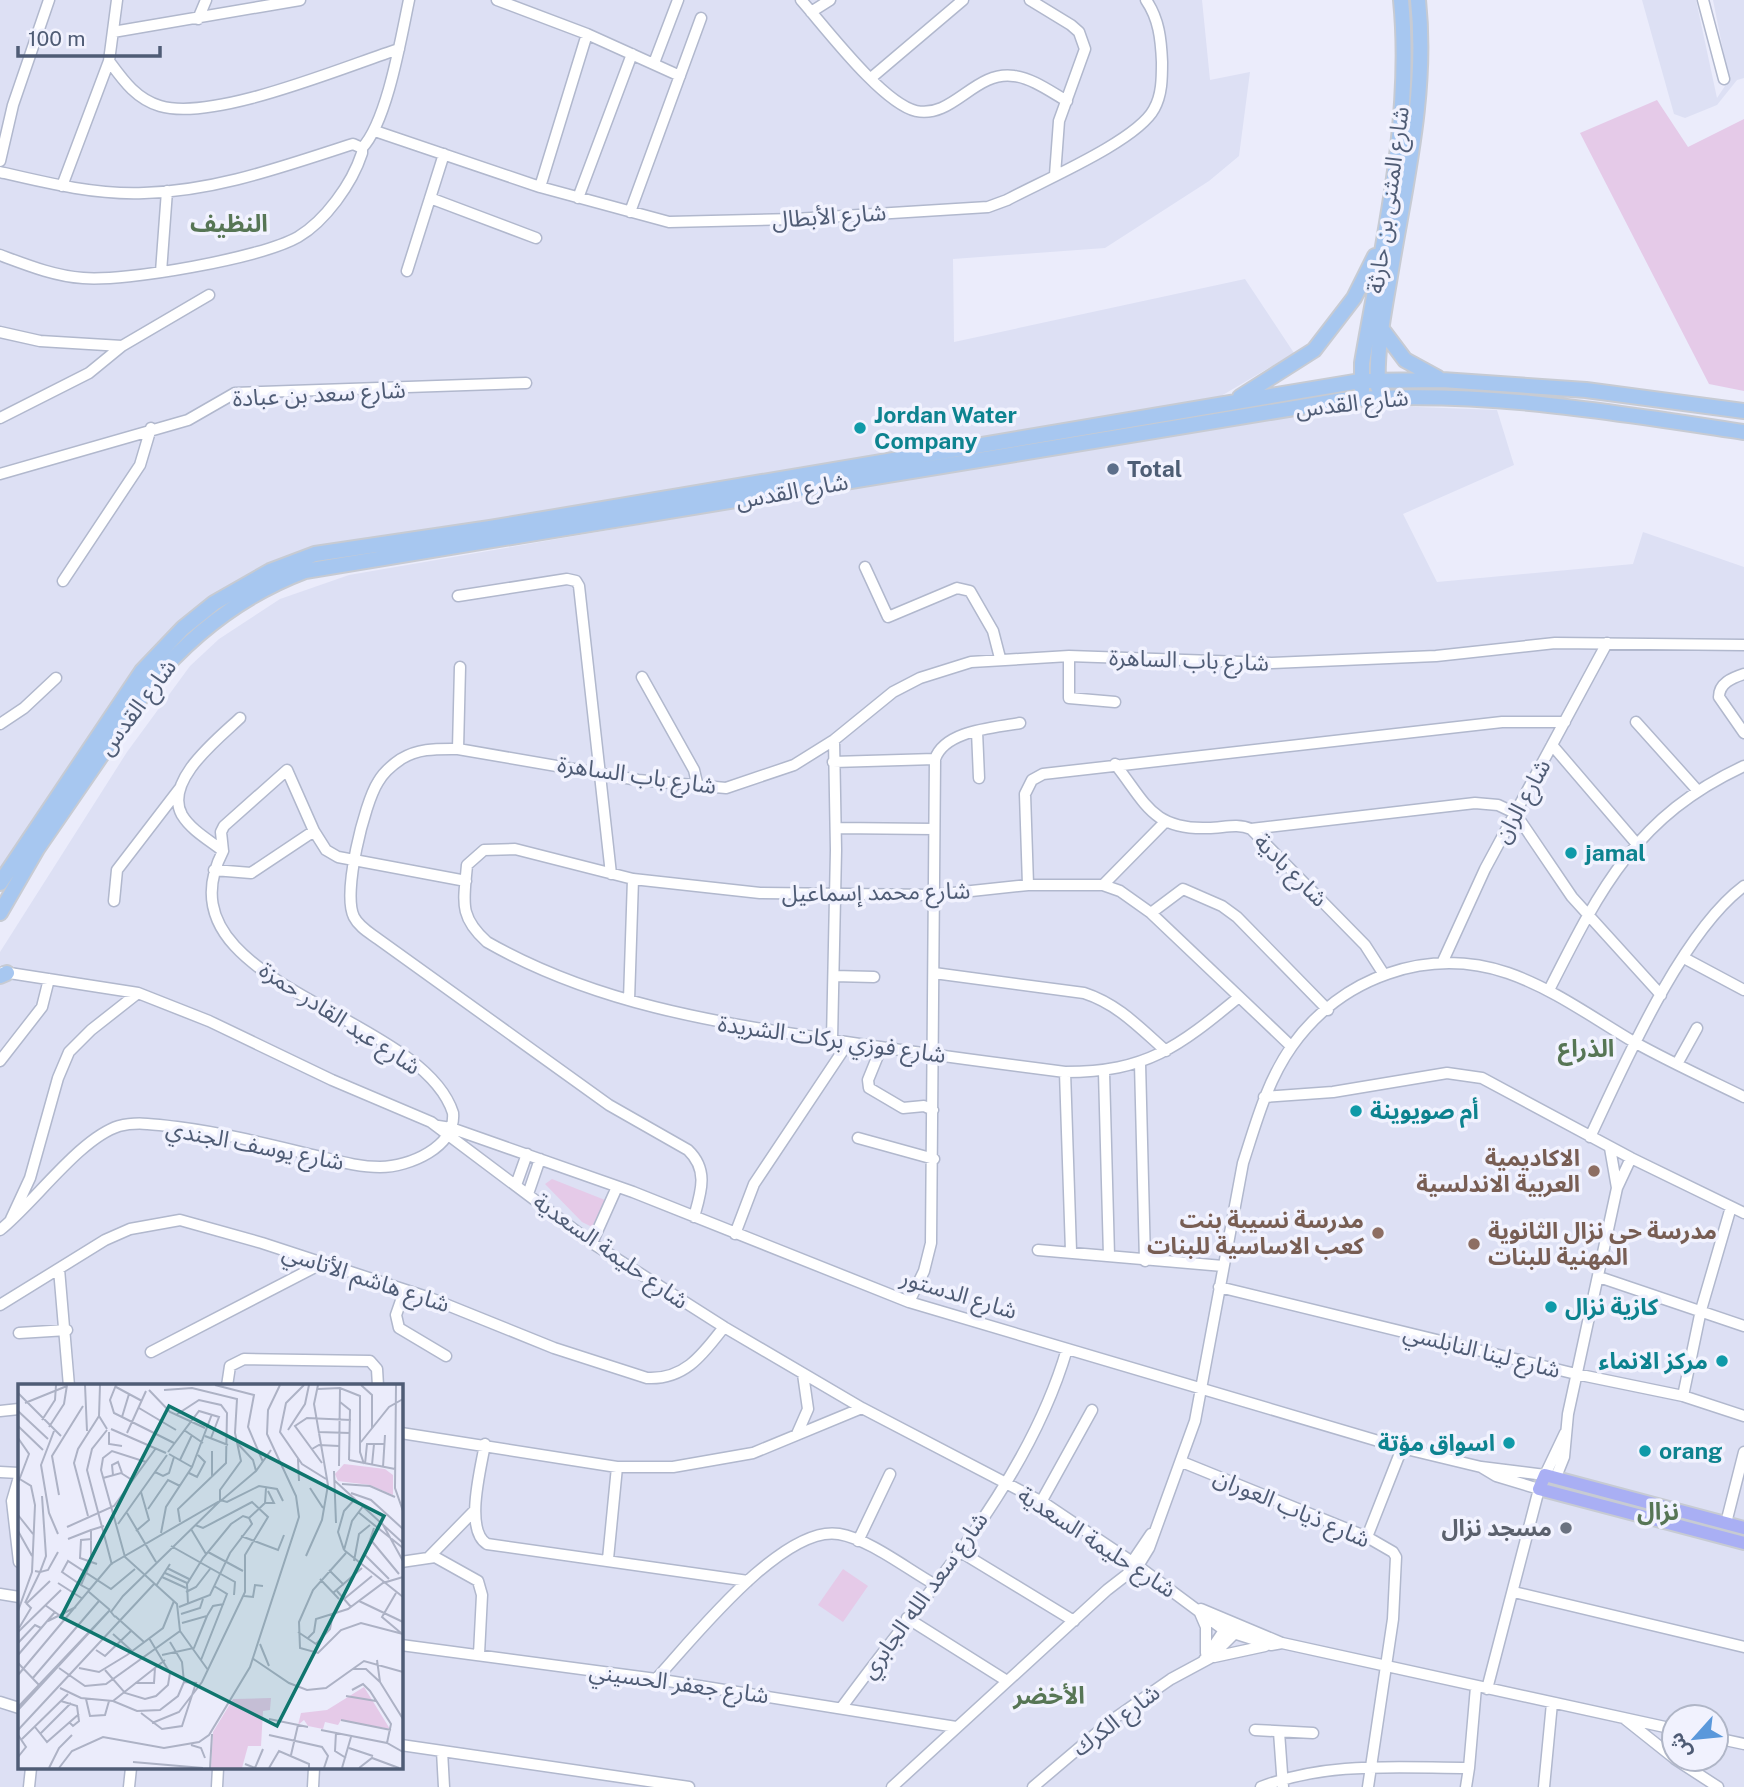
<svg xmlns="http://www.w3.org/2000/svg" width="1744" height="1787" font-family="'Public Sans','Noto Sans Arabic',sans-serif">
	<rect width="100%" height="100%" fill="#ebecfb"/>
	<!-- residential -->
	<path fill="#dde0f4" fill-rule="evenodd" d="M0 0H1202L1210 80 1250 72 1239 156 1209 181 1105 248 953 259 954 342 1245 279 1294 353 1221 396 299 553 215 597 150 655 0 875Z
		M1642 0H1696L1717 98 1729 80 1713 0H1744V78L1737 80 1717 105 1685 118 1674 114Z
		M1337 404 1497 410 1514 465 1403 514 1437 582 1633 564 1643 532 1744 567V1787H0V952L127 752 190 666 219 639 280 599 349 575ZM19 1386H401V1768H19ZM1674 1717H1716V1759H1674Z"/>
	<!-- green -->
	<path fill="#e5cae8" d="M1657 100 1688 147 1744 119V391L1709 384 1580 133Z
		M552 1179 605 1200 592 1227 582 1222 545 1184Z
		M843 1569 868 1586 843 1622 818 1605Z"/>
	<g fill="none" stroke-linecap="round" stroke-linejoin="round">
		<defs>
			<path id="minor" d="M497 0 587 34 680 76
				M801 0C825 27 882 103 916 111 953 119 975 70 1014 76 1032 78 1051 92 1067 101
				M1030 0 1071 25 1079 32 1085 49 1059 121 1055 175
				M1703 0 1724 79
				M811 12 830 0
				M198 19 206 0
				M113 32 300 0
				M109 61C123 80 136 99 160 106 214 122 343 67 399 49
				M654 63 678 0
				M871 78 963 0
				M375 131 540 187 669 222 795 219 988 207 1007 200C1042 181 1137 141 1154 109 1162 95 1162 78 1162 62 1161 39 1159 19 1146 0
				M362 148C387 122 401 38 409 0
				M0 161 13 105 49 0
				M0 172C47 183 96 195 144 193 217 191 284 166 353 144L362 148V153C352 184 325 221 298 237 261 258 125 282 83 278 54 276 27 265 0 255
				M62 186 109 61 117 0
				M540 187 587 34
				M430 198 536 238
				M578 198 632 54
				M630 212 701 18
				M407 271 444 154
				M161 272 167 191
				M0 332 40 341 122 346
				M0 418 89 373 122 346 209 295
				M0 474 188 420 235 393 526 383
				M865 567 888 617 957 588 970 591 993 631 1000 658
				M63 581 140 465 151 428
				M458 596 567 579 576 581 579 586 611 874
				M1069 656V698L1115 702
				M1744 674C1732 678 1719 683 1719 697L1744 733
				M642 677 694 770 698 787
				M1636 722 1698 791
				M0 724 24 708 56 678
				M977 731 979 778
				M1552 745 1636 843
				M458 749 460 667
				M833 762 935 759
				M1115 764C1146 803 1152 830 1208 828 1223 828 1237 823 1251 829L1365 945 1383 973
				M836 828 934 829
				M1251 829 1475 803 1498 805 1515 813 1572 897 1661 995
				M223 851 221 832 224 826 287 770 314 831
				M214 870 251 873 314 831 326 850 338 857 466 881
				M1028 885 1025 794 1032 780 1043 774 1502 722H1565
				M1103 885 1164 823
				M114 901 117 870 180 788
				M1151 913 1183 889 1222 906 1237 917 1328 1010
				M1684 958 1744 990
				M1443 961 1485 869 1607 643
				M3 972 138 993 209 1021 332 1080 431 1122 592 1243 724 1327 862 1408 1044 1503 1138 1566 1224 1630 1271 1645 1282 1643
				M934 973 1084 993C1118 1004 1140 1028 1166 1051
				M834 976 874 977
				M1549 990C1600 889 1636 816 1744 766
				M1239 997C1178 1047 1147 1072 1065 1072 987 1062 910 1052 833 1040 712 1022 594 1003 487 942 458 916 464 901 467 865L484 850 515 849 633 879 760 893 934 895 1028 885H1103L1120 891 1151 913 1291 1046
				M629 1000 633 879
				M832 1040 836 850 834 740
				M881 1048 868 1080 869 1088 903 1108 924 1106 933 1110
				M0 1061 42 1007 49 979
				M1140 1063 1145 1261
				M1677 1064 1697 1028
				M1065 1072 1071 1251
				M1104 1072 1109 1256
				M1264 1097 1333 1092 1447 1073 1482 1078 1631 1158 1744 1213
				M438 1126 451 1128 633 1192 909 1302 1402 1448 1481 1467 1545 1475 1565 1433
				M1590 1137C1624 1065 1681 933 1744 886
				M858 1138 934 1159
				M1610 1148 1617 1188
				M516 1185 527 1154
				M528 1194 540 1159
				M694 1217C701 1192 709 1170 688 1150L609 1105 378 939C370 933 359 927 354 917 342 894 364 804 378 782 383 773 392 765 401 759 419 748 437 749 458 749L638 780 726 788 794 765 834 740 893 692 920 678 971 662 1069 656 1272 663 1436 656 1555 643 1744 645
				M11 1219 30 1178 58 1078 69 1052 91 1030 138 993
				M0 1230C34 1203 80 1138 119 1126 138 1121 158 1125 177 1127 224 1133 271 1145 317 1156 338 1161 358 1167 380 1167 409 1167 456 1147 453 1113 421 1012 154 985 223 851 209 840 191 830 182 815 163 781 219 738 240 718
				M735 1234 754 1184 848 1043
				M592 1243 617 1187
				M1038 1250 1223 1266
				M59 1269 69 1386
				M1599 1277 1744 1326
				M1219 1287 1576 1374 1683 1396 1744 1416
				M404 1292 396 1315 399 1328 446 1356
				M909 1302 924 1271 931 1243 935 759C945 730 994 728 1020 723
				M0 1305 105 1240 130 1229 180 1220 262 1243 430 1298 554 1348 647 1378C685 1380 703 1354 724 1327
				M19 1333 67 1330
				M151 1352 321 1264
				M227 1386 230 1366 244 1359 370 1361 377 1369 378 1386
				M1683 1396 1701 1310 1731 1207
				M0 1411 19 1409
				M401 1433 617 1467H673L753 1453 862 1408
				M797 1434 808 1409 803 1374
				M485 1444C481 1468 464 1530 487 1544L748 1581
				M1182 1462 1367 1537 1393 1552 1396 1557 1393 1619 1368 1787
				M1481 1467 1496 1476 1539 1489 1487 1689
				M0 1472 19 1473
				M19 1477 12 1501 19 1562
				M1556 1477 1564 1457 1568 1414 1617 1188 1631 1158
				M1041 1502 1092 1410
				M1726 1523 1744 1452
				M1367 1537 1402 1448
				M858 1541 890 1474
				M959 1551 1074 1621
				M429 1557 475 1510
				M608 1559 617 1467
				M401 1562 435 1557 478 1581 482 1595 479 1654
				M1128 1568 1151 1534
				M1514 1592 1744 1647
				M0 1594 19 1597
				M1201 1609 1282 1643 1674 1729
				M1200 1613 1206 1627V1653
				M907 1618 1007 1681
				M401 1645 656 1679 956 1727
				M1214 1657 1265 1646
				M1204 1660 1227 1626
				M656 1679C692 1640 783 1524 839 1534 869 1539 907 1569 934 1584
				M0 1702 19 1708
				M842 1707C924 1594 1027 1486 1067 1349
				M1625 1719 1674 1758
				M1255 1730 1313 1733
				M1279 1732 1283 1787
				M1716 1738 1744 1744
				M401 1745 689 1787
				M442 1751 444 1787
				M1675 1759 1718 1787
				M29 1787 31 1768
				M129 1787 131 1768
				M217 1787 218 1768
				M313 1787 314 1768
				M892 1787 1107 1590 1138 1566 1149 1548 1195 1421 1243 1163C1256 1123 1267 1081 1292 1046 1341 977 1428 946 1508 973 1554 989 1593 1018 1634 1042 1670 1062 1707 1079 1744 1097
				M1033 1787 1112 1720 1171 1679 1210 1658 1237 1631
				M1261 1787C1327 1761 1399 1768 1469 1768L1476 1687
				M1466 1787 1469 1768
				M1544 1787 1552 1703"/>
			<path id="major" d="M1744 1528 1545 1475 1539 1489 1744 1543"/>
			<path id="highway" d="M1381 328 1405 360 1438 378
				M1378 387C1376 350 1384 312 1390 276 1405 184 1428 93 1418 0
				M1362 390V363C1382 246 1413 119 1401 0
				M1240 397 1314 350 1354 298 1375 256
				M0 883 142 671 183 628 214 603 270 571 315 554 490 528 1360 381 1442 380 1586 390 1744 411
				M0 913 37 849 151 683C193 633 244 594 305 571L1343 400C1478 389 1612 412 1744 432
				M0 976 7 973"/>
		</defs>
		<!-- minor casing -->
		<use href="#minor" stroke="#b1b8cd" stroke-width="13"/>
		<!-- major casing -->
		<use href="#major" stroke="#c7cbd3" stroke-width="16"/>
		<!-- highway casing -->
		<use href="#highway" stroke="#c7cbd3" stroke-width="18"/>
		<!-- minor -->
		<use href="#minor" stroke="#fff" stroke-width="10"/>
		<!-- major -->
		<use href="#major" stroke="#a9aff4" stroke-width="12"/>
		<!-- highway -->
		<use href="#highway" stroke="#a7c7f0" stroke-width="14"/>
	</g>
	<!-- markers -->
	<g fill="#0f9aa8" stroke="#f1f2fe" stroke-width="2.5">
		<circle cx="860" cy="428" r="7"/>
		<circle cx="1571" cy="853" r="7"/>
		<circle cx="1356" cy="1111" r="7"/>
		<circle cx="1551" cy="1307" r="7"/>
		<circle cx="1722" cy="1361" r="7"/>
		<circle cx="1509" cy="1443" r="7"/>
		<circle cx="1645" cy="1451" r="7"/>
	</g>
	<circle fill="#5c6f8a" stroke="#f1f2fe" stroke-width="2.5" cx="1113" cy="469" r="7"/>
	<g fill="#8d6e63" stroke="#f1f2fe" stroke-width="2.5">
		<circle cx="1594" cy="1171" r="7"/>
		<circle cx="1378" cy="1233" r="7"/>
		<circle cx="1474" cy="1244" r="7"/>
	</g>
	<circle fill="#6b7280" stroke="#f1f2fe" stroke-width="2.5" cx="1566" cy="1528" r="7"/>
	<g text-anchor="middle" stroke-width="7" stroke-linejoin="round" paint-order="stroke">
		<!-- street labels -->
		<g font-size="23" fill="#4f5c75" stroke="#f1f2fe">
			<text transform="translate(1388 200) rotate(-82)" y="8">شارع المثنى بن حارثة</text>
			<text transform="translate(829 216) rotate(-4)" y="8">شارع الأبطال</text>
			<text transform="translate(319 394) rotate(-3)" y="8">شارع سعد بن عبادة</text>
			<text transform="translate(1352 403) rotate(-6)" y="8">شارع القدس</text>
			<text transform="translate(792 491) rotate(-10)" y="8">شارع القدس</text>
			<text transform="translate(1189 660) rotate(2)" y="8">شارع باب الساهرة</text>
			<text transform="translate(137 707) rotate(-53)" y="8">شارع القدس</text>
			<text transform="translate(637 775) rotate(8)" y="8">شارع باب الساهرة</text>
			<text transform="translate(1522 801) rotate(-61)" y="8">شارع الران</text>
			<text transform="translate(1291 870) rotate(45)" y="8">شارع بادية</text>
			<text transform="translate(876 892) rotate(-1)" y="8">شارع محمد إسماعيل</text>
			<text transform="translate(340 1018) rotate(33)" y="8">شارع عبد القادر حمزة</text>
			<text transform="translate(832 1039) rotate(8)" y="8">شارع فوزي بركات الشريدة</text>
			<text transform="translate(255 1145) rotate(11)" y="8">شارع يوسف الجندي</text>
			<text transform="translate(611 1251) rotate(35)" y="8">شارع حليمة السعدية</text>
			<text transform="translate(366 1278) rotate(18)" y="8">شارع هاشم الأتاسي</text>
			<text transform="translate(959 1294) rotate(17)" y="8">شارع الدستور</text>
			<text transform="translate(1482 1351) rotate(14)" y="8">شارع لينا النابلسي</text>
			<text transform="translate(1292 1508) rotate(23)" y="8">شارع ذياب العوران</text>
			<text transform="translate(1097 1542) rotate(33)" y="8">شارع حليمة السعدية</text>
			<text transform="translate(924 1595) rotate(-54)" y="8">شارع سعد الله الجابري</text>
			<text transform="translate(679 1683) rotate(8)" y="8">شارع جعفر الحسيني</text>
			<text transform="translate(1116 1720) rotate(-37)" y="8">شارع الكرك</text>
		</g>
		<!-- culture labels -->
		<g font-size="23" font-weight="bold" fill="#0d838f" stroke="#f1f2fe" text-anchor="start">
			<text x="874" y="423">Jordan Water<tspan x="874" dy="26">Company</tspan></text>
			<text x="1585" y="861">jamal</text>
			<text x="1370" y="1119">أم صويوينة</text>
			<text x="1565" y="1315">كازية نزال</text>
			<text x="1708" y="1369" text-anchor="end">مركز الانماء</text>
			<text x="1495" y="1451" text-anchor="end">اسواق مؤتة</text>
			<text x="1659" y="1459">orang</text>
		</g>
		<!-- service labels -->
		<g font-size="23" font-weight="bold" fill="#4e5e75" stroke="#f1f2fe" text-anchor="start">
			<text x="1127" y="477">Total</text>
		</g>
		<!-- education labels -->
		<g font-size="23" font-weight="bold" fill="#785e54" stroke="#f1f2fe" text-anchor="end">
			<text x="1580" y="1166">الاكاديمية<tspan x="1580" dy="26">العربية الاندلسية</tspan></text>
			<text x="1364" y="1228">مدرسة نسيبة بنت<tspan x="1364" dy="26">كعب الاساسية للبنات</tspan></text>
			<text x="1488" y="1239" text-anchor="start">مدرسة حي نزال الثانوية<tspan x="1488" dy="26">المهنية للبنات</tspan></text>
		</g>
		<!-- worship labels -->
		<g font-size="23" font-weight="bold" fill="#5b616d" stroke="#f1f2fe" text-anchor="end">
			<text x="1552" y="1536">مسجد نزال</text>
		</g>
		<!-- neighbourhood labels -->
		<g font-size="24" font-weight="bold" fill="#577655" stroke="#f1f2fe">
			<text x="229" y="232">النظيف</text>
			<text x="1586" y="1057">الذراع</text>
			<text x="1658" y="1520">نزال</text>
			<text x="1049" y="1704">الأخضر</text>
		</g>
	</g>
	<!-- overview -->
	<g transform="translate(18 1384)">
		<rect width="385" height="385" fill="#ebecfb"/>
		<path d="M326 80 367 85 375 91V111L352 101 320 97 317 90ZM346 303 372 345 323 336 320 341 307 338 305 345 290 342 286 336 280 341 283 329 309 326ZM253 314 252 326 245 327 243 362H230L224 384H193L195 348 215 315Z" fill="#e5cae8"/>
		<path fill="none" stroke="#adb2c5" stroke-width="2" d="M67 1 69 47M82 1 81 32 89 45M98 1 92 16 96 29 156 59M197 1 236 11 230 43 245 78M286 1 268 19 262 48 284 80 308 95M343 1 354 11V45M378 1 377 104 385 127M98 3 124 17M300 5 322 4 342 12V68L346 80M131 6 152 28 187 44M146 6 174 4 219 15 217 49 223 77 202 106V116L209 118 241 102 259 105 265 117M0 9 43 52M322 18 332 26 331 76M7 19 49 2M121 24 158 46M0 27 30 55M158 31 181 16 203 21 209 29 208 79 160 125 162 138M104 33 111 10M24 36 37 16 38 1M0 42 25 66M31 43 46 20 49 1M93 45 148 69M89 46 74 65 69 86 94 181M166 46 185 59M270 46 287 20 291 1M36 47 23 81 31 129 40 150M91 48V60L104 62M300 48 332 49M109 49 128 7M187 52 210 61M0 54 11 70 0 99M343 58 371 23 385 15M220 60 235 76 238 87M294 65 301 61 321 62M194 67V93M150 68 181 27 201 33 193 54M0 69V94M151 70 174 83M280 75 281 97M162 76 174 51M331 76 377 85M304 79 277 42 289 34 333 36M347 80 349 60H367M354 81 356 60M321 82 322 4M365 83 367 51M316 87 318 139M137 88 145 92 151 89 156 73M171 89 179 93 187 78 180 71M95 91 94 81 100 78 104 89M0 94 13 102 17 121 14 188 0 227M85 94 103 89 114 96M317 97 385 159M324 100 352 102 377 113M292 104 305 124M333 109 353 116 385 145M41 111 34 72 65 22M247 119H256L250 107M130 125 150 96 162 102M340 128 385 164M109 129 138 178M0 131 15 150M70 132 56 79 60 65 81 32M231 134 247 119 248 104M364 139 385 177M100 140 149 71M49 143 96 122 138 64M356 144 347 171 371 195M173 145 188 170M0 147 14 172M118 147 131 136 123 108M143 149 148 123 174 83 194 30M223 152 260 166 266 151M50 155 73 146M74 155 63 156 62 174 79 180M352 155 381 190M153 162 217 198 216 211M326 166 385 213M326 166 320 148 326 127 337 115M326 166 334 137 346 121M190 168 225 187M328 169 295 206 281 238 282 264 300 269 323 246 343 239 385 250M288 172 304 136 310 101 296 20 300 1M336 177 341 150 352 141M149 184 171 195M311 186 326 201M17 187 22 188 28 172 24 112M147 189 169 199M144 193 168 204M302 195 321 215M40 199 65 215M63 201 44 188 50 177 93 205 117 185M138 202 152 180M72 206 63 201 73 177V146L86 142M319 207 333 223M71 208 92 226M168 208 178 203 192 185M315 209 344 184M378 209 364 233 383 249M226 212 235 213 237 201 245 202M326 215 354 192M341 217 385 238M7 219 22 188 30 186 40 168M9 219 32 197M170 220 169 200 185 174 213 140 225 132 231 134M27 221 48 236M161 223 192 211 212 169 234 140 231 134M163 230 182 224 185 215M97 232 126 258M97 233 93 228 105 212 202 117M30 237 58 223M164 239 189 232 195 222 206 220M1 244 13 224 8 219M162 247 190 286M0 248 43 206M280 248 298 260 312 245 315 229M95 250 114 267M289 255 296 248 298 235 330 225 365 199 385 193M0 259 17 241 23 244M242 260 251 282M78 266 87 272 114 246M0 271 37 228M144 271 176 264 189 232M234 274 271 299 289 306 308 304 346 277 385 288M183 276 209 210 196 202M359 276 362 298 385 335M0 279 21 301M41 284 67 302 88 300 162 247 159 220 107 173 83 86 85 74 94 67 128 78M61 284 81 288 109 271 145 244 156 217M335 285H348L362 298M87 286 107 309 127 315 138 312 150 301 152 289 131 254M0 291 93 180 205 115 238 87 253 66M14 295 81 217M117 299H136L137 284M42 304 63 314 95 317 119 327 142 326 160 312 166 298 164 278 152 258M334 306 345 300 352 307 373 340 369 359M328 312 358 317M68 315 72 332 87 331 91 317M43 317 59 322 61 337 55 342 51 338M95 317 147 276M0 323 92 226 0 326M123 329 144 345 164 342 178 299 166 298M251 335 290 343M323 336 373 346M134 339 161 328 184 298 227 208V171L250 133 234 118 185 144 177 141M17 343 29 358 61 330M0 346 136 200M303 346 369 359 385 368M318 348 317 367 328 374M22 350 53 319M0 351 8 363 0 373M251 351 304 363 310 372 306 384M4 355 50 310M173 361 183 364 187 374M331 364 355 372M273 371 280 341M115 378 185 384M227 380 237 384 245 365M31 384 41 364 54 351M41 384 54 367 85 353 146 364 181 358 191 351 232 283 281 133 278 112 249 50 250 26 262 1M192 384 194 350M251 384 261 367 291 380V384M324 384 333 353M341 384 354 374 381 384"/>
		<path fill="#0f766e" fill-opacity="0.15" stroke="#0f766e" stroke-width="3.5" d="M151 22 366 132 259 342 43 233Z"/>
		<rect width="385" height="385" fill="none" stroke="#4f5c75" stroke-width="3.5"/>
	</g>
	<!-- north arrow -->
	<g transform="translate(1695 1738) rotate(243)"><circle r="33" fill="#f1f2fe" stroke="#b0b6c7" stroke-width="2"/>
	<path d="M0-5L12 26L0 18L-12 26Z" fill="#5a98db"/>
	<text y="-10" font-size="19" font-weight="bold" text-anchor="middle" fill="#4f5c75">ش</text>
	</g>
	<!-- scale -->
	<path d="M18 46v10h142v-10" fill="none" stroke="#4f5c75" stroke-width="3.5"/>
	<text x="28" y="46" font-size="21" fill="#4f5c75" stroke="#f1f2fe" stroke-width="5" paint-order="stroke">100 m</text>
</svg>
